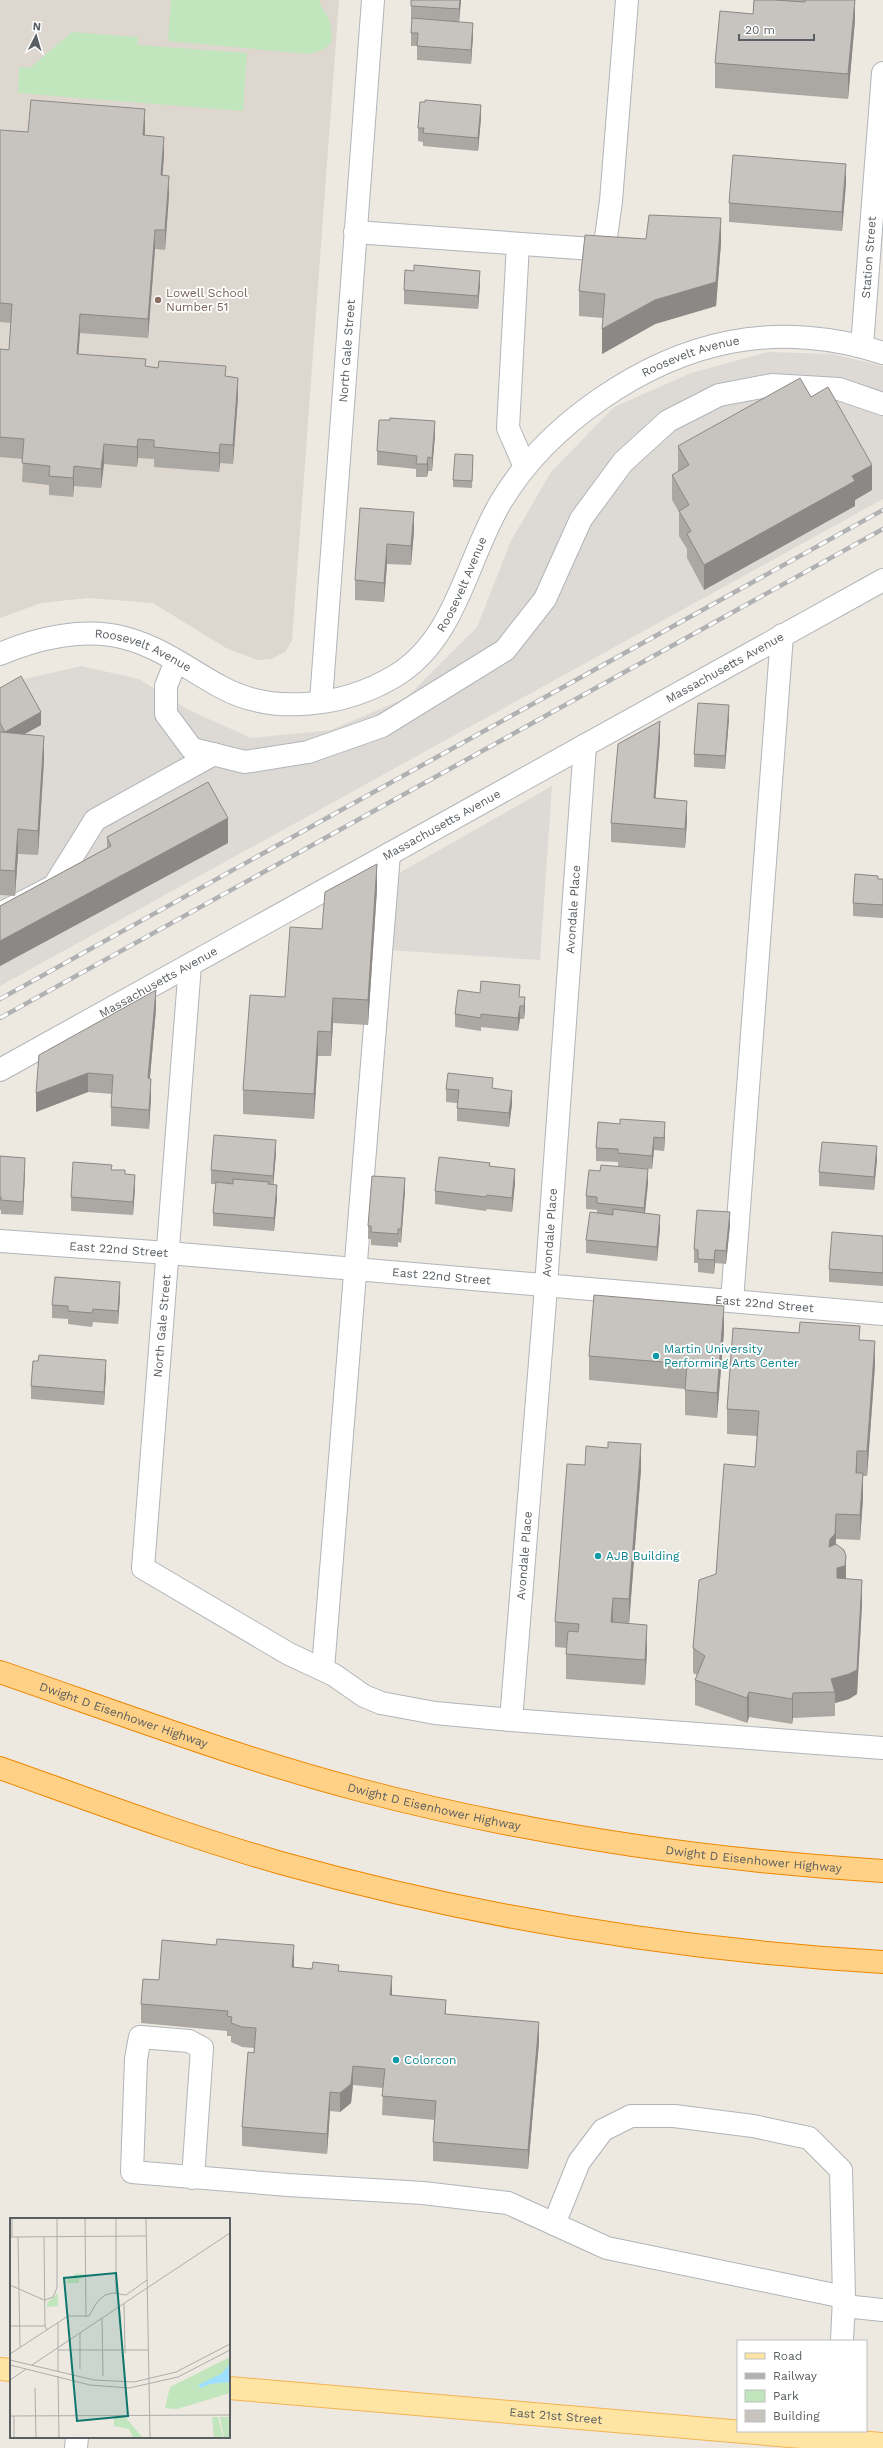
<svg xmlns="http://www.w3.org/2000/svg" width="883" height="2448" font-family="'Work Sans',sans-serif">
	<rect width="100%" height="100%" fill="#ede8e0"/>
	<!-- industrial -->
	<path fill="#dddad5" d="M768 352 832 354 883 366V499L0 986V692L25 679 81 666 139 679 189 710 251 738 331 730 406 698 477 627 511 541 551 472 614 407 691 373Z
		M552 786 540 960 387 950 392 877Z"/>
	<!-- education -->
	<path fill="#ddd7cf" d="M0 0H339L292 640 285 652 271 659 257 660 226 648 153 603 88 598 41 603 0 618Z"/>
	<!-- green -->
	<path fill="#c1e5bc" d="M171 0H320C320 9 325 10 328 17 332 26 332 35 331 44L324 49 309 54 168 41Z
		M72 32 138 37 137 45 247 53 243 111 18 93 19 67 30 68Z"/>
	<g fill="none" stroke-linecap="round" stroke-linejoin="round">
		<defs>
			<g id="minor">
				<path d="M355 232 593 249 601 247 606 237 611 201 627 0"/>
				<path d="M518 244 508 428 525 467"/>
				<path id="s1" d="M862 346 883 73"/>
				<path id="s2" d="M0 654C37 638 85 627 125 638 160 647 190 670 221 687 274 716 345 706 395 676 457 639 467 557 502 500 548 424 643 359 730 342 780 332 835 337 883 353"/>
				<path d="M176 661 166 686V714L192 749 245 762 308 752 382 726 505 650 545 599 581 519 623 462 668 421 719 395 772 385 839 389 883 404"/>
				<path id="s3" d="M321 701 373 0"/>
				<path d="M0 914 54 886 95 820 214 754"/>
				<path d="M190 965 143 1568 289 1654 334 1675 364 1696 381 1703 435 1713 511 1720 883 1748"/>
				<path id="s4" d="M0 1070 883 580"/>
				<path id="s5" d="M0 1241 168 1253 883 1314"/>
				<path d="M732 1301 782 635"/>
				<path d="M323 1669 389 854"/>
				<path id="s6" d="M511 1720 544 1313 585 745"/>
				<path d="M193 2178 202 2048 189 2041 140 2037 136 2059 132 2172 288 2185 423 2193 508 2203 607 2248 844 2297"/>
				<path d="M554 2224 579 2162 603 2130 631 2116H674L753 2126 809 2138 841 2170 844 2297 842 2341"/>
				<path d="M844 2306 883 2310"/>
				<path d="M76 2448 77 2437"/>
			</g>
			<g id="major">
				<path d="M0 2369 11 2370"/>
				<path id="s7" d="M229 2388 883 2444"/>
			</g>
			<g id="highway">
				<path id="s8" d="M0 1672C119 1713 238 1758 360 1790 531 1835 707 1860 883 1871"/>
				<path d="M0 1768C93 1801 186 1836 281 1863 478 1918 679 1950 883 1962"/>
			</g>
		</defs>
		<!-- minor casing -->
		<use href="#minor" stroke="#b1b5b9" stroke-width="24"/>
		<!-- major casing -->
		<use href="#major" stroke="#f3b353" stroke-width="24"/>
		<!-- highway casing -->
		<use href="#highway" stroke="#ed8700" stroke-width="24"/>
		<!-- minor -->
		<use href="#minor" stroke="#fff" stroke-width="22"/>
		<!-- major -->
		<use href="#major" stroke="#ffe5a3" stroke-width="22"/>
		<!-- highway -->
		<use href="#highway" stroke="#fed186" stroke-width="22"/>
		<defs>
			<path id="rail" d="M0 999 883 510
				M0 1018 883 529"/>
		</defs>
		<!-- rail casing -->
		<use href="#rail" stroke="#b0b1b2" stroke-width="4.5"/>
		<!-- rail -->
		<use href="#rail" stroke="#fff" stroke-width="3" stroke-dasharray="9" stroke-linecap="butt"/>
	</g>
	<!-- wall -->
	<path fill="#aba8a3" d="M411 0H461L459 22 473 36 471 64 417 60V46H411V33L412 19H411Z
		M754 0H855V20L848 99 715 88V63L753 14Z
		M481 118 478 151 423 146V142L418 141V128Z
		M145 129V135L164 156 162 175 169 195 165 250 155 249 148 338 80 333 78 354 146 367 226 377 238 397 233 464 220 463 219 472 154 467V459L138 458 137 467 104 464 101 488 74 486 73 497 49 495V485L22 482 23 459 0 457V349L9 350 11 323 0 322V130L28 132Z
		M846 183 842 231 729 222V203Z
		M646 239 721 243 716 306 655 324 602 354 603 318 579 316V291Z
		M414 271 480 284 478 309 404 304V290Z
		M811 397 872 490 855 500V506L704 590 687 558V549L679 536V512L672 500V475L678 471V446Z
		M435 435 432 471H428L427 477H416V469L377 465V451Z
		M473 462 472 488 453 487V480Z
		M414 512V531L411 565 387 564 384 602 355 600V580Z
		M0 688 41 725 24 734 44 760 38 855 18 854 15 896 0 895Z
		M729 718 725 769 694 767V754Z
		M660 740 655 799 687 821 685 848 611 842V823Z
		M107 837 228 843 0 966V906L107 848Z
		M883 879V918L853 916V903Z
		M377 889 368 1025 333 1023 331 1056H318L314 1119 243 1114V1090L285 997 322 929Z
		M520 997H525V1010L524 1019H520L518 1031 481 1027V1031L455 1027V1014Z
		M156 1009 150 1078 151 1098 149 1129 111 1126V1107L112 1094 88 1092 36 1112Z
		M446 1089H493L512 1104 509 1127 457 1121V1103L446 1102Z
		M598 1122 665 1135 664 1151 654 1150 652 1169 618 1166V1162L596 1161V1148Z
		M276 1153 273 1184 277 1198 274 1231 213 1226V1213L216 1184H211V1170Z
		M0 1156 25 1171 23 1215 1 1214V1210H0Z
		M877 1159 874 1190 819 1186V1172Z
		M490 1166 515 1183 512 1212 487 1209 486 1211 435 1204V1191Z
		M125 1174 135 1188 133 1215 71 1211V1197Z
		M648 1183 645 1213 660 1228 657 1261 586 1253V1240L597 1213V1210L586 1209V1196Z
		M405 1191 401 1243 398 1242V1247L371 1245V1239H368V1226Z
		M730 1225 726 1264 715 1263 714 1274 698 1272V1263H694V1249Z
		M883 1236V1286L829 1282V1269Z
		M120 1296 118 1324 93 1322 92 1327 68 1324V1319L52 1318V1305Z
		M724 1331 717 1418 685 1415V1389L589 1380V1356Z
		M860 1340 875 1365 867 1476H863V1498L860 1540 836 1539V1544L846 1579 862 1604 857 1694 849 1699 835 1703V1716L793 1718 792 1724 749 1717 747 1723 695 1705V1680L697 1675 693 1673V1648L716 1574 755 1467 757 1436 727 1434V1409Z
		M106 1373 104 1405 31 1399V1386Z
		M641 1469 629 1624 647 1650 645 1685 566 1679V1648L555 1647V1622Z
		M293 1967 339 1971 392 1995 446 2014 539 2042 528 2169 433 2161V2142L435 2120 382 2115 383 2088 353 2085 351 2103 340 2112 330 2111 327 2154 242 2146V2127L254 2048 242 2047 231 2042V2036H227V2031L141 2023V2004Z"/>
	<!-- shaded-wall -->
	<path fill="#8b8885" d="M460 0H461L459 22V9Z
		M855 0V20L848 99V74Z
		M473 23V36L471 64V50Z
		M481 105V118L478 151V138Z
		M145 109V129L143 154V135Z
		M164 137V156L161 195V175Z
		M846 164V183L842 231V212Z
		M169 176V195L165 250V230Z
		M721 218V243L716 306 655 324 602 354V329Z
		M155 230V249L148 338V319Z
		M480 271V284L478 309V296Z
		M80 314V333L77 373V354Z
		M238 378V397L233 464V445Z
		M435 421V435L432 471V458Z
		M138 439V458L137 467V447Z
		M104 444V464L101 488V469Z
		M220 444V463L219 472V453Z
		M428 457V471L427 477V464Z
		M872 465V490L855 500V506L704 590V565L852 476Z
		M74 466V486L73 497V478Z
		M414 512V531L411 565V546Z
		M387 544V564L384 602V583Z
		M729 705V718L725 769V756Z
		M41 712V725L5 745V732Z
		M660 721V740L654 818V798Z
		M44 736V760L38 855V831Z
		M687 801V821L685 848V829Z
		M228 818V843L0 966V941Z
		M18 829V854L15 896V871Z
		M377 864V889L368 1025V1000Z
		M156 990V1009L148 1098V1078Z
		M525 997V1010L524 1019V1006Z
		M333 998V1023L331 1056V1032Z
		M520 1006V1019L518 1031V1018Z
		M318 1031V1056L314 1119V1094Z
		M88 1073V1092L36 1112V1093Z
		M151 1079V1098L149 1129V1110Z
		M512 1091V1104L509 1127V1113Z
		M665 1122V1135L664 1151V1138Z
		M654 1137V1150L652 1169V1156Z
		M276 1140V1153L273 1189V1176Z
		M877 1146V1159L874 1190V1177Z
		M25 1158V1171L23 1215V1202Z
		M515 1169V1183L512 1212V1198Z
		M648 1169V1183L644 1221V1208Z
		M135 1175V1188L133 1215V1202Z
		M405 1178V1191L401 1243V1229Z
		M277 1185V1198L274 1231V1218Z
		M730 1212V1225L726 1264V1251Z
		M660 1215V1228L657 1261V1247Z
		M715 1250V1263L714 1274V1260Z
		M120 1282V1296L118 1324V1311Z
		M724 1306V1331L717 1418V1393Z
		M875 1341V1365L867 1476V1451Z
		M106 1360V1373L104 1405V1392Z
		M641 1444V1469L629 1624V1599Z
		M857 1451V1475L856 1473Z
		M863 1473V1498L860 1540V1515Z
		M836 1514V1539L835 1559 829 1547 830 1539Z
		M846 1556V1581L837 1578V1568Z
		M862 1580V1604L857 1694 849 1699 835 1703V1692L831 1679Z
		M613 1598V1623L611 1622Z
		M647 1625V1650L645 1685V1660Z
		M749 1692V1717L747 1723V1698Z
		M793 1693V1718L792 1724V1699Z
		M294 1945V1965L292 1986V1967Z
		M392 1976V1995H390Z
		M446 2000V2019L445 2014Z
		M539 2022V2042L528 2169V2150Z
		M353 2066V2085L351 2103 340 2112V2093Z
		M330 2092V2111L327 2154V2134Z"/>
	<!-- building -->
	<path fill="#c7c3be" stroke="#8b8885" d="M411 0H460L459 9 411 6Z
		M754 0H774L805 2V0H855L848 74 715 63 720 11 753 14Z
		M412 18 473 23 471 50 417 46 418 33H411Z
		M31 100 145 109 143 135 164 137 161 175 169 176 165 230H155L148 319 80 314 77 354 146 359 145 366 158 368 159 361 226 366 225 376 238 378 233 445 220 444 219 453 154 447V440L138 439 137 447 104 444 101 469 74 466 73 478 49 476 50 466 22 463 24 439 0 437V349L9 350 12 304 0 303V130L28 132Z
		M425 100 481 105 478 138 423 133 424 128H418L420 102H425Z
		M733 155 846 164 842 212 729 203Z
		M649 215 721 218 716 282 655 300 602 329 605 294 579 291 585 235 646 239Z
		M414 265 480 271 478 296 404 290 405 270 414 271Z
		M800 378 811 397 828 387 872 465 852 476 855 481 704 565 687 534 691 531 679 511 689 505 672 475 689 465 678 446Z
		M390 418 435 421 432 458 428 457 427 464H416L417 456 377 451 379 420H390Z
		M455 454 473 455 472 481 453 480Z
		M360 508 414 512 411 546 387 544 384 583 355 580Z
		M21 676 41 712 5 732 0 723V688Z
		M698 703 729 705 725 756 694 754Z
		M660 721 654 798 687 801 685 829 611 823 618 744Z
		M0 732 44 736 38 831 18 829 15 871 0 870Z
		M208 782 228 818 0 941V906L111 846 107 837Z
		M377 864 368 1000 333 998 331 1032 318 1031 314 1094 243 1090 250 995 285 997 290 927 322 929 325 892Z
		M855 874 878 876V879H883V905L853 903Z
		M481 981 520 985 519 997H525L524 1006H520L518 1018 481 1014V1018L455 1014 458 990 480 993Z
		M156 990 148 1078 151 1079 149 1110 111 1107 113 1075 88 1073 36 1093 39 1055Z
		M448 1073 493 1078 492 1088 512 1091 509 1113 457 1108 459 1090 446 1089Z
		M620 1119 665 1122 664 1138 654 1137 652 1156 618 1153V1149L596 1148 598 1122 620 1124Z
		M214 1135 276 1140 273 1176 211 1170Z
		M822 1142 877 1146 874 1177 819 1172Z
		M0 1156 25 1158 23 1202 1 1200V1197H0Z
		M439 1157 490 1163 489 1166 515 1169 512 1198 487 1195 486 1197 435 1191Z
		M73 1162 112 1165 111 1170H125V1174L135 1175 133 1202 71 1197Z
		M601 1165 648 1169 644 1208 597 1203V1197L586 1196 589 1170 600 1171Z
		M372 1176 405 1178 401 1229H398V1234L371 1232V1226H368Z
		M233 1179 269 1182 268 1184 277 1185 274 1218 213 1213 216 1182 233 1184Z
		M613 1209 660 1215 657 1247 586 1240 590 1212 613 1215Z
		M697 1210 730 1212 726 1251 715 1250 714 1260 698 1259V1250L694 1249Z
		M832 1232 883 1236V1273L829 1269Z
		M55 1277 120 1282 118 1311 93 1309 92 1313 68 1311V1306L52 1305Z
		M594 1295 724 1306 717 1393 685 1390 687 1364 589 1356Z
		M800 1322 860 1326 859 1340 875 1341 867 1451H857L856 1473H863L860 1515 836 1514 835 1534 830 1539 829 1547 836 1544 844 1550 846 1556 845 1566 837 1568V1578L862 1580 857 1670 849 1674 831 1679 835 1692 793 1693 792 1699 749 1692 747 1698 695 1680 705 1656 693 1648 699 1580 716 1574 724 1464 755 1467 759 1411 727 1409 733 1328 799 1333Z
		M39 1355 106 1360 104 1392 31 1386 33 1361H38Z
		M608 1442 641 1444 629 1599 613 1598 611 1622 647 1625 645 1660 566 1654 568 1631 578 1632 579 1624 555 1622 567 1464 585 1465 586 1446 608 1448Z
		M217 1939 294 1945 292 1967 312 1969 313 1962 339 1965 338 1971 392 1976 390 1995 446 2000 445 2014 539 2022 528 2150 433 2142 436 2101 382 2096 385 2069 353 2066 351 2084 340 2093 330 2092 327 2134 242 2127 248 2052 254 2053 256 2028 242 2027 231 2023 232 2017 227 2016 228 2011 141 2004 143 1979 159 1980 162 1940 216 1945Z"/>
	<!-- markers -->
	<circle fill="#8d6e63" stroke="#fff" stroke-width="1.5" cx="158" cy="300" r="4"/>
	<g fill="#0f9aa8" stroke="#fff" stroke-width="1.5">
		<circle cx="656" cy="1356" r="4"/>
		<circle cx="598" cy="1556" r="4"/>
		<circle cx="396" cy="2060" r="4"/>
	</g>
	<g text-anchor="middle" stroke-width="3.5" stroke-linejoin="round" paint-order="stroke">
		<!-- street labels -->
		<g font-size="12" fill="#595e62" stroke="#fff">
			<text dy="4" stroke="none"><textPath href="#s1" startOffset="89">Station Street</textPath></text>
			<text dy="4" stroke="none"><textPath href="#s3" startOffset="351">North Gale Street</textPath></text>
			<text dy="4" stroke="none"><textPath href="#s2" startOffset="870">Roosevelt Avenue</textPath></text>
			<text dy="4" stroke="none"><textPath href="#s2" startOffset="534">Roosevelt Avenue</textPath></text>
			<text dy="4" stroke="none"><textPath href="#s2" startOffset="149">Roosevelt Avenue</textPath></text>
			<text dy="4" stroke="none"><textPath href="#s4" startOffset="829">Massachusetts Avenue</textPath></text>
			<text dy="4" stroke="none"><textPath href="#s4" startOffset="505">Massachusetts Avenue</textPath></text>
			<text dy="4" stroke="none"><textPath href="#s6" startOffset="813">Avondale Place</textPath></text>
			<text dy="4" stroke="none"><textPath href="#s4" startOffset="181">Massachusetts Avenue</textPath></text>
			<text dy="4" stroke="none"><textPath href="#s6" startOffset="489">Avondale Place</textPath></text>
			<text dy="4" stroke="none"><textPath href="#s5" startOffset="119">East 22nd Street</textPath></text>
			<text dy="4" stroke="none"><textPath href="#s5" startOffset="443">East 22nd Street</textPath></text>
			<text dy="4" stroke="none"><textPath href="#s5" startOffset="767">East 22nd Street</textPath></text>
			<text transform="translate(162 1326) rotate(-85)" y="4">North Gale Street</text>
			<text dy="4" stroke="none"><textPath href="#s6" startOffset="165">Avondale Place</textPath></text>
			<text dy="4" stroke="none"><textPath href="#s8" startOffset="131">Dwight D Eisenhower Highway</textPath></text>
			<text dy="4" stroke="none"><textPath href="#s8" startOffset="455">Dwight D Eisenhower Highway</textPath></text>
			<text dy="4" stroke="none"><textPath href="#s8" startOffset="779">Dwight D Eisenhower Highway</textPath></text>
			<text dy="4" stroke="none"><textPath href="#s7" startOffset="328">East 21st Street</textPath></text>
		</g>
		<!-- education labels -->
		<g font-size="12" fill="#785e54" stroke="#fff" text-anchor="start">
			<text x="166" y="297">Lowell School<tspan x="166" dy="14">Number 51</tspan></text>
		</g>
		<!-- culture labels -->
		<g font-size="12" fill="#0d838f" stroke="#fff" text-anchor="start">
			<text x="664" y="1353">Martin University<tspan x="664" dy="14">Performing Arts Center</tspan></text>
			<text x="606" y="1560">AJB Building</text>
			<text x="404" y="2064">Colorcon</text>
		</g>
	</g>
	<!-- overview -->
	<g transform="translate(10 2218)">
		<rect width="220" height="220" fill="#ede8e0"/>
		<path d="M64 56H73L74 60 69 61V65H56L58 61H64ZM48 75V88L37 89V85ZM220 139V175L167 191 155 190 160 169ZM104 199 116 200 133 220H123L119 211 104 208ZM202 199H208L213 220H204ZM210 199H220V220H214Z" fill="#c1e5bc"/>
		<path d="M220 146V164L200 166 191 170 188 167 211 156Z" fill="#9ee0ff"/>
		<path fill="none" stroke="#aeadaa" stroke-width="1" d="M2 0V19M75 0 76 99M106 0V75M136 0 140 220M0 19 136 18M8 19 10 129M34 19 35 108M0 67 34 82M137 70 220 15M35 82 43 79 47 70V0M114 85 115 135M92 100 93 158M48 104V153M0 108H35L37 112M70 115V151M48 132H138M0 136 58 98H79L87 84 95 77 103 75 116 77 137 62M0 142 84 162 124 164 166 154 220 126M0 147 80 167 119 170 168 159 220 132M22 147 137 70M48 158 49 220M0 162 16 151M25 170 26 220M0 198 220 197M4 198V220"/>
		<path fill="#0f766e" fill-opacity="0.15" stroke="#0f766e" stroke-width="2" d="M106 55 118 198 67 203 54 60Z"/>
		<rect width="220" height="220" fill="none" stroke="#595e62" stroke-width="2"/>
	</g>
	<!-- legend -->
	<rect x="737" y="2340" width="130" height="92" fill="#ffffff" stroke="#bdbfc0"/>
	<rect x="745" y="2353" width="20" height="6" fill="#ffe5a3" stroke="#bdbfc0"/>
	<text x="773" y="2360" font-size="12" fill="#595e62">Road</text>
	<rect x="745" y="2373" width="20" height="6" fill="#b0b1b2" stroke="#bdbfc0"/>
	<text x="773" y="2380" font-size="12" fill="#595e62">Railway</text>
	<rect x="745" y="2390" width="20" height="12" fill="#c1e5bc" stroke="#bdbfc0"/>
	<text x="773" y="2400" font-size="12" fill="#595e62">Park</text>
	<rect x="745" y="2410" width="20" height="12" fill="#c7c3be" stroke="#bdbfc0"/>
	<text x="773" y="2420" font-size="12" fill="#595e62">Building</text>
	<!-- north arrow -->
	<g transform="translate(36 36) rotate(5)" stroke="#ffffff" stroke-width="3" paint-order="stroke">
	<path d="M0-3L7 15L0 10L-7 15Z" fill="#595e62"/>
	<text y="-6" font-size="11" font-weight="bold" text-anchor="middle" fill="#595e62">N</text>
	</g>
	<!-- scale -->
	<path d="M739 34v6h75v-6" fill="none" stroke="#595e62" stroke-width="2"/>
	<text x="745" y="34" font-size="12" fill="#595e62" stroke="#ffffff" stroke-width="3" paint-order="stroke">20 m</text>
</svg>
